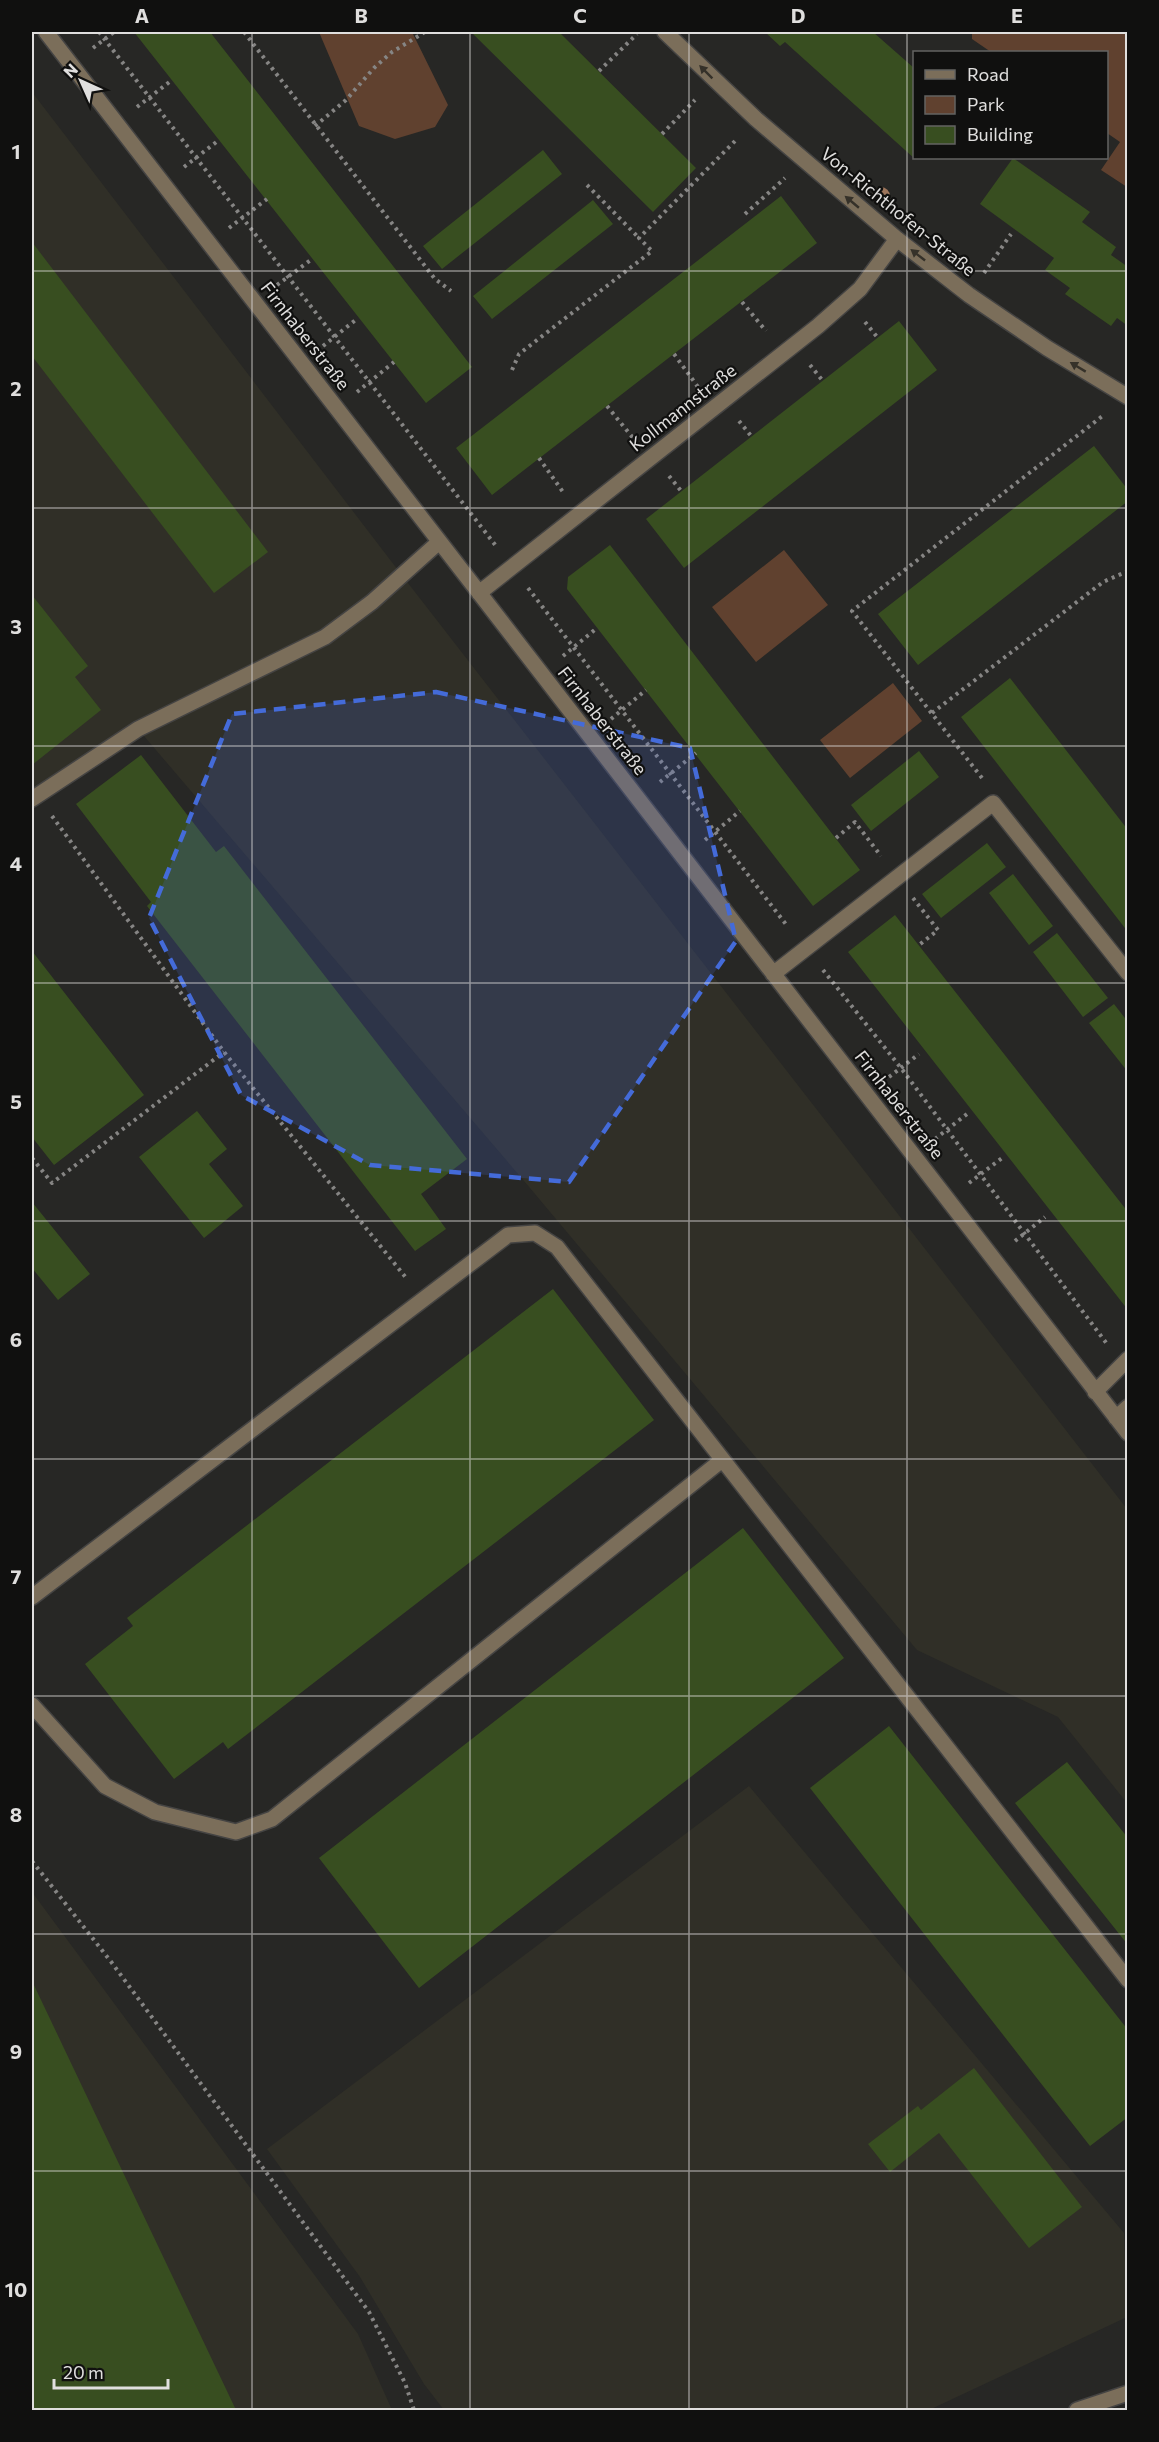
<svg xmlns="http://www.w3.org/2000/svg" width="1159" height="2442" font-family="Commissioner,sans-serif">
	<rect width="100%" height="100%" fill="#272725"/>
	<!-- built -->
	<path fill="#302f27" d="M32 92 401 574 1127 1509V1803L1058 1717 917 1650 530 1188 138 729 32 799Z
		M749 1786 1124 2233 1127 2317 929 2410H444L424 2384 360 2277 267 2149Z
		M32 1892 358 2334 392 2410H32Z"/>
	<!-- green -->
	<path fill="#60412f" d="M319 32H412L448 105 435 127 395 139 359 126Z
		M972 32H1127V187L1101 170 1120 142 1107 133 1106 52H991L972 39Z
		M784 550 828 605 756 662 712 607Z
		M893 683 922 721 850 778 820 740Z"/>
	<!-- building -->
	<path fill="#384e20" d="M134 32H210L472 367 426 403Z
		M471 32H559L696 168 653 212Z
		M765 32H873L914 68 915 159 785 42 780 46Z
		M543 150 562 174 442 269 423 246Z
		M1013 158 1090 212 1082 222 1116 247 1111 255 1128 267V326L1117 318 1111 326 1065 294 1070 288 1045 270 1054 258 980 204Z
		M781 196 817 243 492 495 456 448Z
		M593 200 613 224 492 319 473 296Z
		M32 242 268 552 214 593 32 356Z
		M899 321 937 370 684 568 646 519Z
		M1094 446 1128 490V501L918 665 878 614Z
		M610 545 860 870 813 906 567 589 568 577Z
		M32 595 88 666 75 677 101 710 32 765Z
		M1010 678 1128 830V932L961 717Z
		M919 751 939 777 871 831 851 805Z
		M141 755 216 852 224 846 467 1159 421 1194 446 1229 415 1251 147 906 151 902 76 804Z
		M987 843 1006 867 941 918 922 894Z
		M1013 874 1053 926 1029 945 989 893Z
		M895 915 1128 1212V1310L848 952Z
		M1057 933 1108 998 1083 1017 1033 952Z
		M32 951 144 1095 54 1165 32 1137Z
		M1114 1004 1128 1022V1072L1089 1023Z
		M197 1111 227 1149 209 1164 243 1206 204 1238 139 1157Z
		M32 1202 90 1274 58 1300 32 1268Z
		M553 1289 654 1420 228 1749 223 1742 174 1779 85 1664 133 1626 127 1618Z
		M743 1528 844 1658 419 1988 319 1858Z
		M889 1726 1128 2030V2117L1090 2146 810 1788Z
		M1067 1762 1128 1838V1945L1015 1803Z
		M32 1981 236 2410H32Z
		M974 2068 1082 2207 1029 2248 939 2133 890 2172 868 2144 918 2106 921 2110Z"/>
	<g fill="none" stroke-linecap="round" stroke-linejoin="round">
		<defs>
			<path id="minor" d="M46 32 1128 1433
				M665 32 756 119 897 239 969 295 1047 348 1128 397
				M479 593 818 326 860 289 897 239
				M32 799 138 729 325 637 372 602 439 542
				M773 974 993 803 1128 973
				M1095 1392 1128 1359
				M1116 1418 1128 1407
				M32 1597 508 1235 535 1233 557 1247 1128 1980
				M32 1705 105 1786 155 1812 236 1832 272 1819 722 1460
				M1077 2410 1128 2393"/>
		</defs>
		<!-- minor casing -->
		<use href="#minor" stroke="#454443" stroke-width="18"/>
		<!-- path -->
		<path stroke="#868584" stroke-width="4" stroke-dasharray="3 4.5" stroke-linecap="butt" d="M99 32 496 546
			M244 32 435 279 451 291
			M93 48 114 32
			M599 71 637 34
			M137 107 172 80
			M315 126 346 100 374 68 392 52 425 32
			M662 134 695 100
			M184 167 219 140
			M587 185 639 238
			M745 214 785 178
			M229 228 267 199
			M984 273 1011 234
			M277 285 312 259
			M742 302 766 331
			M865 322 878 338
			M323 346 358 318
			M674 354 698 387
			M810 365 823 381
			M512 370 519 354 652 251 639 238 738 138
			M357 392 394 362
			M607 406 633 438
			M739 421 752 437
			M539 458 563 492
			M669 476 682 492
			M528 588 788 927
			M563 656 597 628
			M932 713 1103 582 1128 571
			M611 719 646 690
			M982 778 852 611 1105 414
			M660 782 696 753
			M52 816 224 1052 407 1279
			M836 838 855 822 881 856
			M705 840 740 811
			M913 898 938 930 919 945
			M823 970 901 1068 1107 1344
			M889 1077 919 1054
			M935 1139 967 1114
			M32 1158 52 1183 224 1052
			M969 1183 1002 1158
			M1015 1241 1045 1217
			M32 1861 112 1963 369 2312 405 2383 414 2410"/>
		<!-- minor -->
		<use href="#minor" stroke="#7b6e5a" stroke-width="15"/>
	</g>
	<!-- trees -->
	<circle fill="#9d755b" cx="881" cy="196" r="9"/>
	<!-- one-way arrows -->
	<defs><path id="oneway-solid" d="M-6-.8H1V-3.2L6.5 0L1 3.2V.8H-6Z" transform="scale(1.5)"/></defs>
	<g fill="#353129">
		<use href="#oneway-solid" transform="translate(706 72) rotate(-135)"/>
		<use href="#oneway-solid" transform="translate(852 202) rotate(-140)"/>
		<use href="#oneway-solid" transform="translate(918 255) rotate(-142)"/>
		<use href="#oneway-solid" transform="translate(1078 367) rotate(-149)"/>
	</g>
	<!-- marked area -->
	<path fill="#446bd9" fill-opacity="0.2" stroke="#446bd9" stroke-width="4.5" stroke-dasharray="12 8" stroke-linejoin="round" d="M436 692 690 748 736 941 569 1182 370 1165 241 1095 149 918 232 714Z"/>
	<!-- grid -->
	<path fill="none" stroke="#e0dfde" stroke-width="1.5" stroke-opacity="0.55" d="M252 32V2410M470 32V2410M689 32V2410M907 32V2410M32 271H1128M32 508H1128M32 746H1128M32 983H1128M32 1221H1128M32 1459H1128M32 1696H1128M32 1934H1128M32 2171H1128"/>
	<g text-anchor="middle" stroke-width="4.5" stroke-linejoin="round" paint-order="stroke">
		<!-- street labels -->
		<g font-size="18" fill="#e0dfde" stroke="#10100f">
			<text transform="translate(898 212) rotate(39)" y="6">Von-Richthofen-Straße</text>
			<text transform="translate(305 336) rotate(52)" y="6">Firnhaberstraße</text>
			<text transform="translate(683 408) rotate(-38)" y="6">Kollmannstraße</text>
			<text transform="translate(602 721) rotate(52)" y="6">Firnhaberstraße</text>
			<text transform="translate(899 1105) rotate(52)" y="6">Firnhaberstraße</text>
		</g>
	</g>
	<!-- border -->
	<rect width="1159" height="2442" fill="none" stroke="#10100f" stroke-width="66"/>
	<!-- legend -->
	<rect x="913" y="51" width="195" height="108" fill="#10100f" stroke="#636362" stroke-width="1.5"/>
	<rect x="925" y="70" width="30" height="9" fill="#7b6e5a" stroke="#636362" stroke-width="1.5"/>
	<text x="967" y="81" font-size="18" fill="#e0dfde">Road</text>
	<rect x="925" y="96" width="30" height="18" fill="#60412f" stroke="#636362" stroke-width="1.5"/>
	<text x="967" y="111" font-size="18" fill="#e0dfde">Park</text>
	<rect x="925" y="126" width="30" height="18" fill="#384e20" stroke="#636362" stroke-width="1.5"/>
	<text x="967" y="141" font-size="18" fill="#e0dfde">Building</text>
	<!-- north arrow -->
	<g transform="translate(81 81) rotate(315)" stroke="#10100f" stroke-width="4.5" paint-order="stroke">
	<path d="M0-4.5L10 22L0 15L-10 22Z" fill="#e0dfde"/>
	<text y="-9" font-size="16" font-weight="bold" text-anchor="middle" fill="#e0dfde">N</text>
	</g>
	<!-- scale -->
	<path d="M54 2379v9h114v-9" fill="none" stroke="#e0dfde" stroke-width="3"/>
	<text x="63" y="2379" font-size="18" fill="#e0dfde" stroke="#10100f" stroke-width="4.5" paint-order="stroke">20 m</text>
	<rect x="33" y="33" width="1093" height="2376" fill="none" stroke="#e0dfde" stroke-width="2"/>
	<g font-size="20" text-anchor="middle" font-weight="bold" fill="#e0dfde">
		<text x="142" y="23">A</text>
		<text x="361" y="23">B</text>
		<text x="580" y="23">C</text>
		<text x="798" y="23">D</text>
		<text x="1017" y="23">E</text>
		<text x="16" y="159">1</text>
		<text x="16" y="396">2</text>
		<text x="16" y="634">3</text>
		<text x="16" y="871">4</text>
		<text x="16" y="1109">5</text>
		<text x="16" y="1347">6</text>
		<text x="16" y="1584">7</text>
		<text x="16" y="1822">8</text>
		<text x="16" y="2059">9</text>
		<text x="16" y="2297">10</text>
	</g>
</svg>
